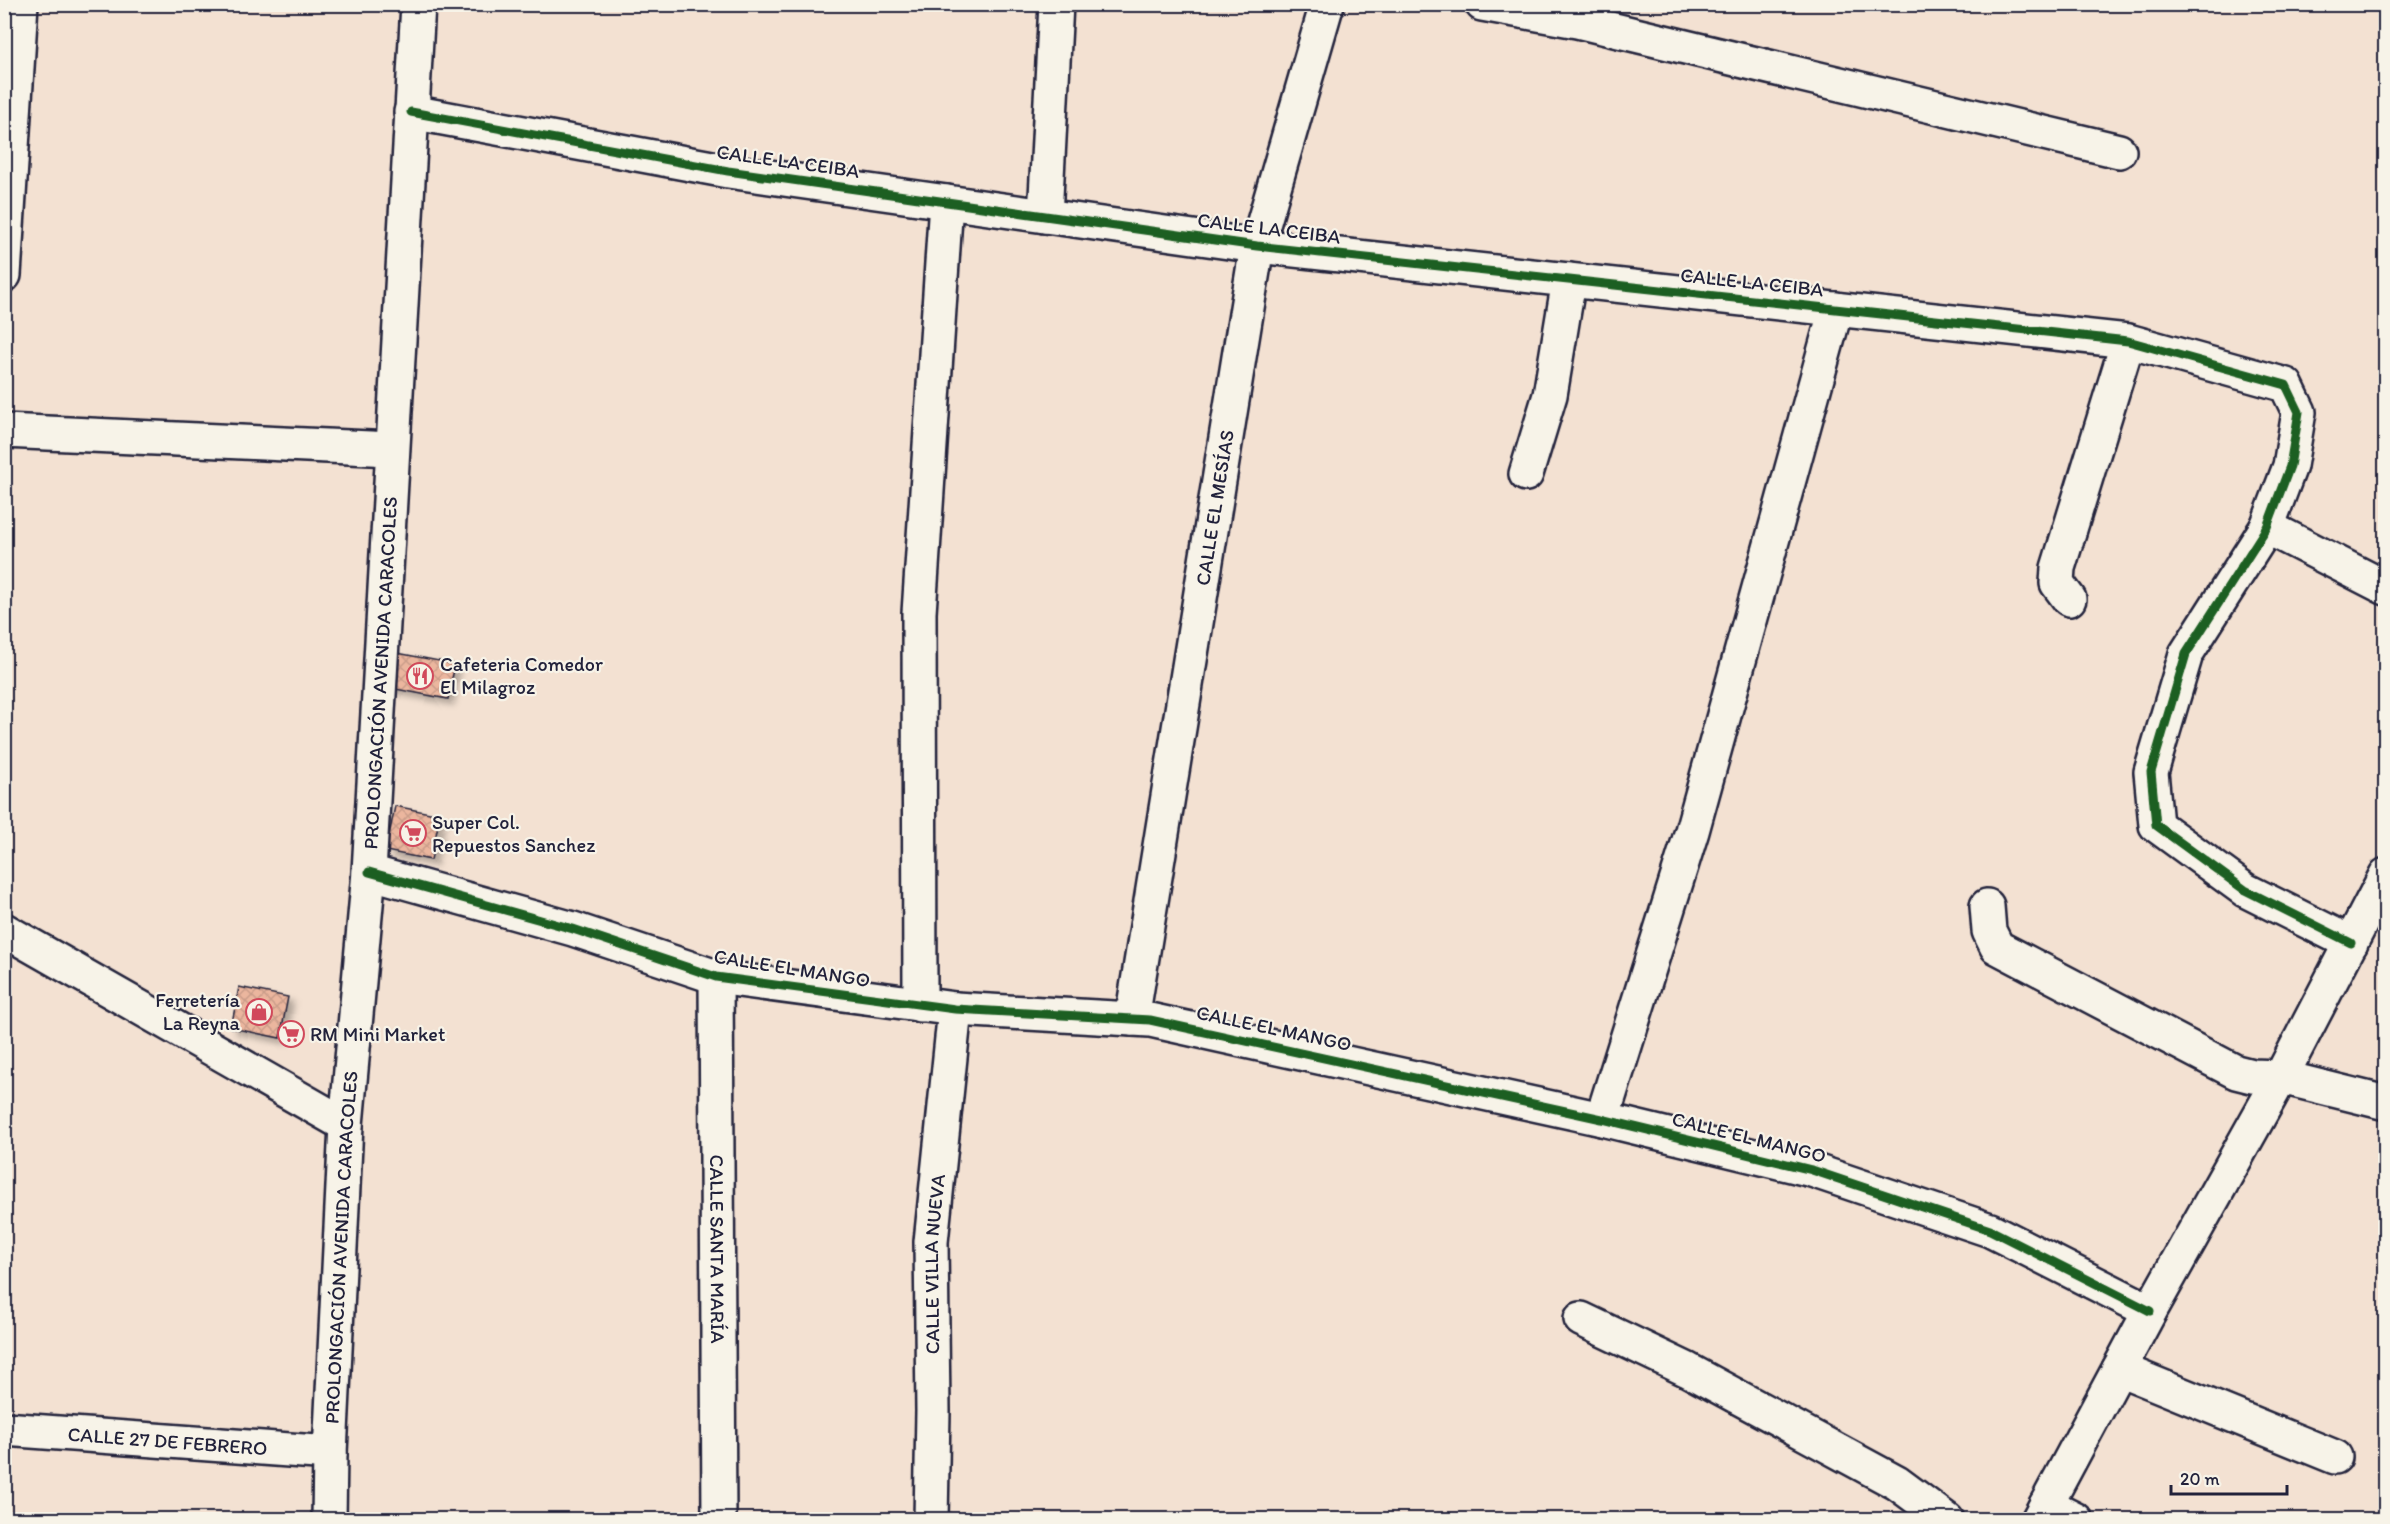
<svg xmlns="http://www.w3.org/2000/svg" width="2390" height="1524" font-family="Itim,sans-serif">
	<defs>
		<pattern id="building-cross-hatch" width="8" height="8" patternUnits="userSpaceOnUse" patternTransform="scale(1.5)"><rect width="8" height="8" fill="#ebb69e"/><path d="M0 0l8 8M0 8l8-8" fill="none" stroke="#c99c89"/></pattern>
		<filter id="shadow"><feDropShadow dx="5.5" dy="5.5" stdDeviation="3" flood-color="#0004"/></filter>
	</defs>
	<rect width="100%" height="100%" fill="#f3e1d2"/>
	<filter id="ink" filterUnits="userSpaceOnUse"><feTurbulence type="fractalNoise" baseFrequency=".0167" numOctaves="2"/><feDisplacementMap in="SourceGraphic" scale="12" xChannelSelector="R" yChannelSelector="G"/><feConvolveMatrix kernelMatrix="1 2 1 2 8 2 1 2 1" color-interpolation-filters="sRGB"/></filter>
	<g filter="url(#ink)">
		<!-- building -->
		<path fill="url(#building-cross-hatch)" stroke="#22223b" stroke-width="1.5" filter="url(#shadow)" d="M392 652 455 664 448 699 385 687Z
			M395 806 440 815 431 860 386 851Z
			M239 987 288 997 280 1038 231 1028Z"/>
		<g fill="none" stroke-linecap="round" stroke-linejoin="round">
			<defs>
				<g id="minor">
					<path d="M1482 4 1577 21 2119 151"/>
					<path d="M411 112 728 171 1257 246 2128 341 2286 385 2299 412 2290 466 2267 527 2186 654 2151 772 2156 825 2245 890 2351 943"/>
					<path d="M1045 216 1056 4"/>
					<path d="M4 275 21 4"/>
					<path d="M4 431 392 449"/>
					<path d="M1526 474 1550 395 1569 280"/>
					<path d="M2267 527 2386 588"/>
					<path d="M2069 599 2057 583 2058 568 2128 341"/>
					<path d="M369 872 573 929 716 977 955 1009 1150 1020 1602 1119 1812 1170 1990 1230 2150 1311"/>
					<path d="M1987 906 1989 931 1997 947 2236 1072 2252 1076 2281 1077 2386 1103"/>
					<path d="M4 930 346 1125"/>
					<path id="s1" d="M716 977 719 1520"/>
					<path d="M920 1005 919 613 946 202"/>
					<path id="s2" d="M1132 1019 1257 246 1327 4"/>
					<path d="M1602 1119 1692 831 1836 309"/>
					<path d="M1581 1319 1688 1370 1897 1483 1947 1520"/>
					<path d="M2119 1369 2335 1457"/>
					<path id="s3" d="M4 1429 330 1453"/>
					<path d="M2046 1505 2076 1520"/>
					<path id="s4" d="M329 1520 330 1453 346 1125 369 872 418 4"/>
					<path id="s5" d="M931 1520 933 1411 931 1242 955 1009"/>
					<path d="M2038 1520 2150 1311 2281 1077 2386 875"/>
				</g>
			</defs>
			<!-- minor casing -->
			<use href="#minor" stroke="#22223b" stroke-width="38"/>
			<!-- minor -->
			<use href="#minor" stroke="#f7f3e8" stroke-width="33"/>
			<defs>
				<path id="cycleway" d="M411 112 728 171 1257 246 2128 341 2286 385 2299 412 2290 466 2267 527 2186 654 2151 772 2156 825 2245 890 2351 943
					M369 872 573 929 716 977 955 1009 1150 1020 1602 1119 1812 1170 1990 1230 2150 1311"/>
			</defs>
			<!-- cycleway casing -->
			<use href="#cycleway" stroke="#f7f3e8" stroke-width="13"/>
			<!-- cycleway -->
			<use href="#cycleway" stroke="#1b5e20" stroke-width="9"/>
		</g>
	</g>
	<!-- icons -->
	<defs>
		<symbol id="restaurant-ring" viewBox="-11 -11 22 22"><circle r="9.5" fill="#f7f3e8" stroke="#d1495b" stroke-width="1.5"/><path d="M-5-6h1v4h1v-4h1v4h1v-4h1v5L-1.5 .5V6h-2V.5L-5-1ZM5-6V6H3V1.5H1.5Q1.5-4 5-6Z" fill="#d1495b"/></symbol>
		<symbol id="supermarket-ring" viewBox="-11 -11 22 22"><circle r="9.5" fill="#f7f3e8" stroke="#d1495b" stroke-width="1.5"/><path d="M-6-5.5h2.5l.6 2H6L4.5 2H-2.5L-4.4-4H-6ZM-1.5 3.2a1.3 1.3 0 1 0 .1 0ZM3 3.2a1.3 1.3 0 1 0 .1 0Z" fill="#d1495b"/></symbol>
		<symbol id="shop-ring" viewBox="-11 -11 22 22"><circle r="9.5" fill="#f7f3e8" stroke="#d1495b" stroke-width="1.5"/><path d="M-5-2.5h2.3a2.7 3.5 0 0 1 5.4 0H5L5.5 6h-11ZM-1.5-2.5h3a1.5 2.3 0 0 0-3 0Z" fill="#d1495b"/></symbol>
	</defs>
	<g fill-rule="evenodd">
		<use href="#restaurant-ring" x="405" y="661" width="30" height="30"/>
		<use href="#supermarket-ring" x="398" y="818" width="30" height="30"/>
		<use href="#shop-ring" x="244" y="997" width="30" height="30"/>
		<use href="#supermarket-ring" x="276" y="1019" width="30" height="30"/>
	</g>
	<g text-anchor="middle" stroke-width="4.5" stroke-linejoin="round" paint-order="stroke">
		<!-- street labels -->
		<g font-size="20" fill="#22223b" stroke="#f7f3e8">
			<text transform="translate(788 161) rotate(8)" y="7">CALLE LA CEIBA</text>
			<text transform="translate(1269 228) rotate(7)" y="7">CALLE LA CEIBA</text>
			<text transform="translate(1752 282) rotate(6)" y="7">CALLE LA CEIBA</text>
			<text dy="7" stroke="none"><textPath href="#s2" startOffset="518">CALLE EL MESÍAS</textPath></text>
			<text dy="7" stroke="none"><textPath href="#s4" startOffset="849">PROLONGACIÓN AVENIDA CARACOLES</textPath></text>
			<text transform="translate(792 968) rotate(9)" y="7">CALLE EL MANGO</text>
			<text transform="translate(1274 1028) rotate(12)" y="7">CALLE EL MANGO</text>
			<text transform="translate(1749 1137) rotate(14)" y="7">CALLE EL MANGO</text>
			<text dy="7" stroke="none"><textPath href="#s4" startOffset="273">PROLONGACIÓN AVENIDA CARACOLES</textPath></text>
			<text dy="7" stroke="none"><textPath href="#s1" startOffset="272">CALLE SANTA MARÍA</textPath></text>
			<text dy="7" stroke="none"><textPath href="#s5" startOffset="256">CALLE VILLA NUEVA</textPath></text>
			<text dy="7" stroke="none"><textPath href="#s3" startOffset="164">CALLE 27 DE FEBRERO</textPath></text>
		</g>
		<!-- poi labels -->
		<g font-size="20" fill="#22223b" stroke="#f7f3e8" text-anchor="start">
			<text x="440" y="671">Cafeteria Comedor<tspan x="440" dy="23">El Milagroz</tspan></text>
			<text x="432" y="829">Super Col.<tspan x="432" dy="23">Repuestos Sanchez</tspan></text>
			<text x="240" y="1007" text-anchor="end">Ferretería<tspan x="240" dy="23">La Reyna</tspan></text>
			<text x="310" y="1041">RM Mini Market</text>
		</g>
	</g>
	<!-- margin -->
	<rect width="2390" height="1524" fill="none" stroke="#f7f3e8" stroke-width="24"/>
	<rect x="12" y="12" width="2366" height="1500" fill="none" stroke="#22223b" stroke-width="2" filter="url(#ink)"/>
	<!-- scale -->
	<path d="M2171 1485v9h116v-9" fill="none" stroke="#22223b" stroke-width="3"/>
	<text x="2180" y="1485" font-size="18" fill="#22223b" stroke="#f7f3e8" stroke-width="4.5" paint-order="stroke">20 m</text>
</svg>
